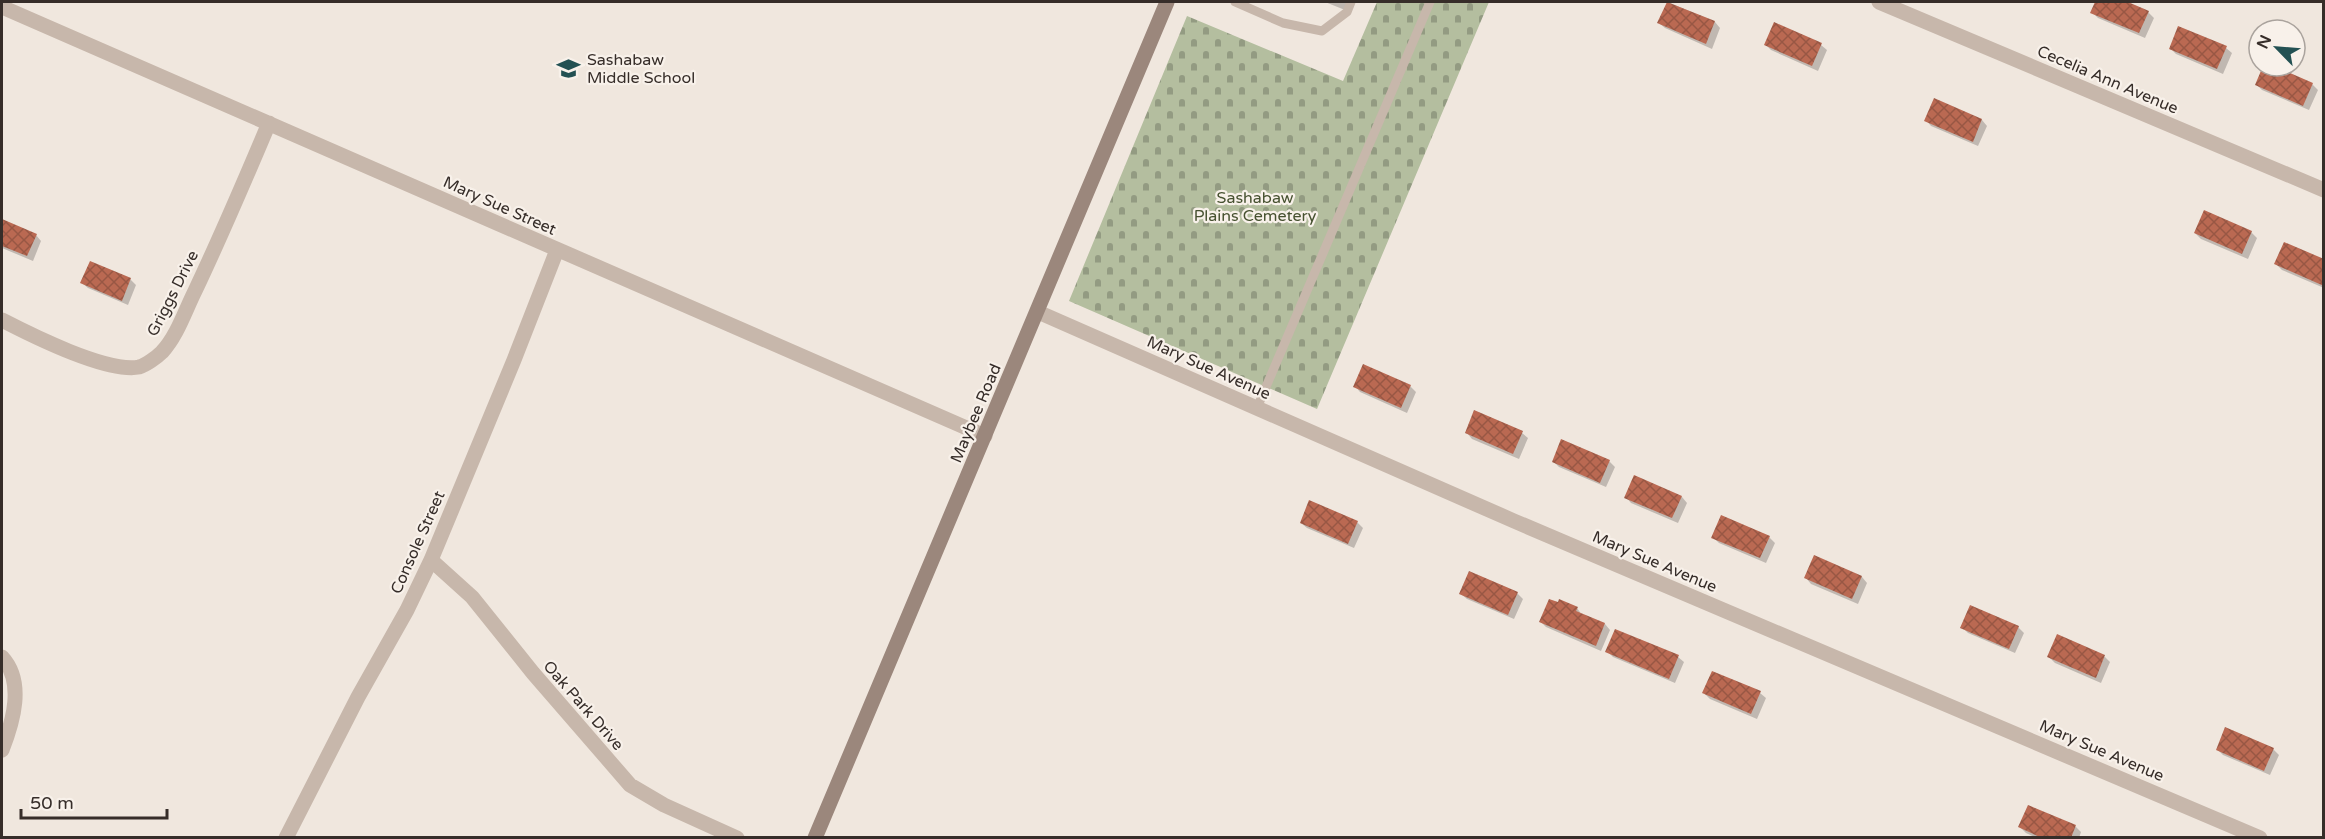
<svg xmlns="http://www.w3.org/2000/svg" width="2325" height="839" font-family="'Varela Round',sans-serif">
	<defs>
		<pattern id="cemetery-stones" width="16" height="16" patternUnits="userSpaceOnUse" patternTransform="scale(1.5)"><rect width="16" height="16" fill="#b4be9f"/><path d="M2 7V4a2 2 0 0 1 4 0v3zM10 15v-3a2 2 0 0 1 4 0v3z" fill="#939b82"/></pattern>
		<pattern id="building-cross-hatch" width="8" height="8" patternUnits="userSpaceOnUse" patternTransform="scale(1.5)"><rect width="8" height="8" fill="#ba6952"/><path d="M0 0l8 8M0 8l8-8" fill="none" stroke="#985744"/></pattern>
	</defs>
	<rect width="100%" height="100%" fill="#f0e7de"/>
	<!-- cemetery -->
	<path fill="url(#cemetery-stones)" d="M1377 2H1489L1317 409 1069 301 1187 16 1343 81Z"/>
	<!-- shadow -->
	<path fill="#0003" d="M1325 2H1348L1345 10Z
		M1668 2 1715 22 1720 28 1712 49 1665 28 1659 23Z
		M2097 2H2124L2148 12 2154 18 2145 38 2098 18 2092 12Z
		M1774 24 1821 45 1827 50 1818 71 1771 50 1766 45Z
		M2170 48H2226L2232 53 2223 74 2176 54Z
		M2264 66H2270L2312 84 2318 90 2309 110 2262 90 2256 84Z
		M1935 100 1982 120 1987 126 1978 146 1931 126 1926 120Z
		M2204 212 2251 232 2257 238 2248 259 2201 239 2195 233Z
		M2 221 36 235 41 241 33 261 2 248Z
		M2324 261V288L2282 270 2276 264Z
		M130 279 136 285 128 305 88 288 82 283Z
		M1355 386H1410L1416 392 1407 413 1360 392Z
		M1467 433H1522L1528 438 1519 459 1472 439Z
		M1553 461H1609L1615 467 1606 487 1559 467Z
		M1626 497H1682L1687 503 1678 523 1631 503Z
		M1357 522 1363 528 1354 548 1307 528 1301 523Z
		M1713 537H1769L1775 543 1766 563 1719 543Z
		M1814 557 1862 577 1867 583 1858 604 1811 584 1806 578Z
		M1517 593 1523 599 1514 619 1467 599 1461 594Z
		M1559 604 1577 608 1582 615 1605 624 1610 630 1601 651 1546 627 1541 622Z
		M1962 627H2018L2024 633 2015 653 1968 633Z
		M2058 636 2105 657 2110 662 2101 683 2055 663 2049 657Z
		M1607 651 1678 657 1684 662 1675 683 1613 657Z
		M1704 693H1760L1766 698 1757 719 1710 699Z
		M2273 749 2279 755 2270 775 2223 755 2218 750Z
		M2029 806 2076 827 2081 832 2079 838H2037L2026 833 2020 827Z"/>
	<!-- building -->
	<path fill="url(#building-cross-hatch)" d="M1667 2 1715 21 1706 44 1657 23Z
		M2095 2H2128L2149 11 2139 33 2090 13Z
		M1774 22 1822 43 1812 66 1764 45Z
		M2178 26 2227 46 2217 69 2169 49Z
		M2263 66H2274L2313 83 2303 106 2255 85Z
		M1934 98 1982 119 1973 142 1924 121Z
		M2204 210 2252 231 2242 254 2194 233Z
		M2 219 37 234 27 256 2 246Z
		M2284 242 2324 259V286L2274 264Z
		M90 261 131 278 122 301 80 283Z
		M1363 364 1411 385 1401 408 1353 387Z
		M1474 410 1523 431 1513 454 1465 433Z
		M1561 439 1610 460 1600 483 1552 462Z
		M1634 475 1682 496 1672 518 1624 498Z
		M1309 500 1358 521 1348 544 1300 523Z
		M1721 515 1770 536 1760 558 1711 538Z
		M1814 555 1862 576 1852 599 1804 578Z
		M1469 571 1518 592 1508 615 1459 594Z
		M1549 599 1558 602 1559 599 1578 607 1576 611 1605 623 1596 646 1539 622Z
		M1970 605 2019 626 2009 649 1960 628Z
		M1615 629 1679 655 1669 679 1605 652Z
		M2057 634 2105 655 2096 678 2047 657Z
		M1712 671 1761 691 1751 714 1702 693Z
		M2225 727 2274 748 2264 771 2216 750Z
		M2028 805 2076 825 2071 838H2042L2018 827Z"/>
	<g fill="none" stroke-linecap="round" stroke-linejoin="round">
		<!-- service -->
		<path stroke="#c7b7ab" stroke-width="9" d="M1235 2 1283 23 1322 31 1347 12 1351 2
			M1257 408 1430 2"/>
		<!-- minor -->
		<path stroke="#c7b7ab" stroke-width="15" d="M1879 2 2324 190
			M2 7 985 436
			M1038 312 1514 521 2260 838
			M2 320C31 335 107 373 139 367 146 365 157 357 162 352 177 336 185 311 195 291 221 236 245 180 269 123
			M431 560 472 597 533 673 630 785 664 805 737 838
			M2 657C25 682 13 722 2 750
			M286 838 358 697 407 610 431 560 514 360 557 250"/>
		<!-- secondary -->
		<path stroke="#9b877c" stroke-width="15" d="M815 838 1167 2"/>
	</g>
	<!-- icons -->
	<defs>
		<symbol id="school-bare" viewBox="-9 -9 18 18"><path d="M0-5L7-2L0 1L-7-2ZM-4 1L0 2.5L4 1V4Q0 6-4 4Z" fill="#235153" stroke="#f8f1ea" stroke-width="2.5" paint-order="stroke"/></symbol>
	</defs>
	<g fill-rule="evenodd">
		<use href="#school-bare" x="552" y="52" width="33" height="33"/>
	</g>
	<g text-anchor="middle" stroke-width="4.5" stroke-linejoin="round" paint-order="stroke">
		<!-- poi labels -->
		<g font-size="16" fill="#362d29" stroke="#f8f1ea" text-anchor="start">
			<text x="587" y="65">Sashabaw<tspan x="587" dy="18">Middle School</tspan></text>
		</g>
		<!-- street labels -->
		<g font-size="16" fill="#362d29" stroke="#f8f1ea">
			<text transform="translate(2108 79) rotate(23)" y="6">Cecelia Ann Avenue</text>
			<text transform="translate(500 205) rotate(24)" y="6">Mary Sue Street</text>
			<text transform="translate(172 293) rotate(-63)" y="6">Griggs Drive</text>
			<text transform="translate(1209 367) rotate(24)" y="6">Mary Sue Avenue</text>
			<text transform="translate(975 413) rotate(-67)" y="6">Maybee Road</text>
			<text transform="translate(417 542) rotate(-66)" y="6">Console Street</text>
			<text transform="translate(1655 561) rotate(23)" y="6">Mary Sue Avenue</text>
			<text transform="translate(584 705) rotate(49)" y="6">Oak Park Drive</text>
			<text transform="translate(2102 750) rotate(23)" y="6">Mary Sue Avenue</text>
		</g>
		<!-- park labels -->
		<g font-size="16" fill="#465130" stroke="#f8f1ea">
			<text x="1255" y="203">Sashabaw<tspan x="1255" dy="18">Plains Cemetery</tspan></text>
		</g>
	</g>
	<!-- border -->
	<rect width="2325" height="839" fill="none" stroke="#362d29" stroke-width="6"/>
	<!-- north arrow -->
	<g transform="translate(2277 48) rotate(295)"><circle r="28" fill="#f8f1ea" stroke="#aaa39d" stroke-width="1.5"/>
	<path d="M0-4.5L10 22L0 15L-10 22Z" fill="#235153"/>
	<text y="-9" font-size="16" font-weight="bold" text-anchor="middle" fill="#362d29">N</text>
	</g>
	<!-- scale -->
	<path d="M21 809v9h146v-9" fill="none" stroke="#362d29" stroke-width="3"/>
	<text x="30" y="809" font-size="18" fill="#362d29" stroke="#f8f1ea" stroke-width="4.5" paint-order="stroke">50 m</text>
</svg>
